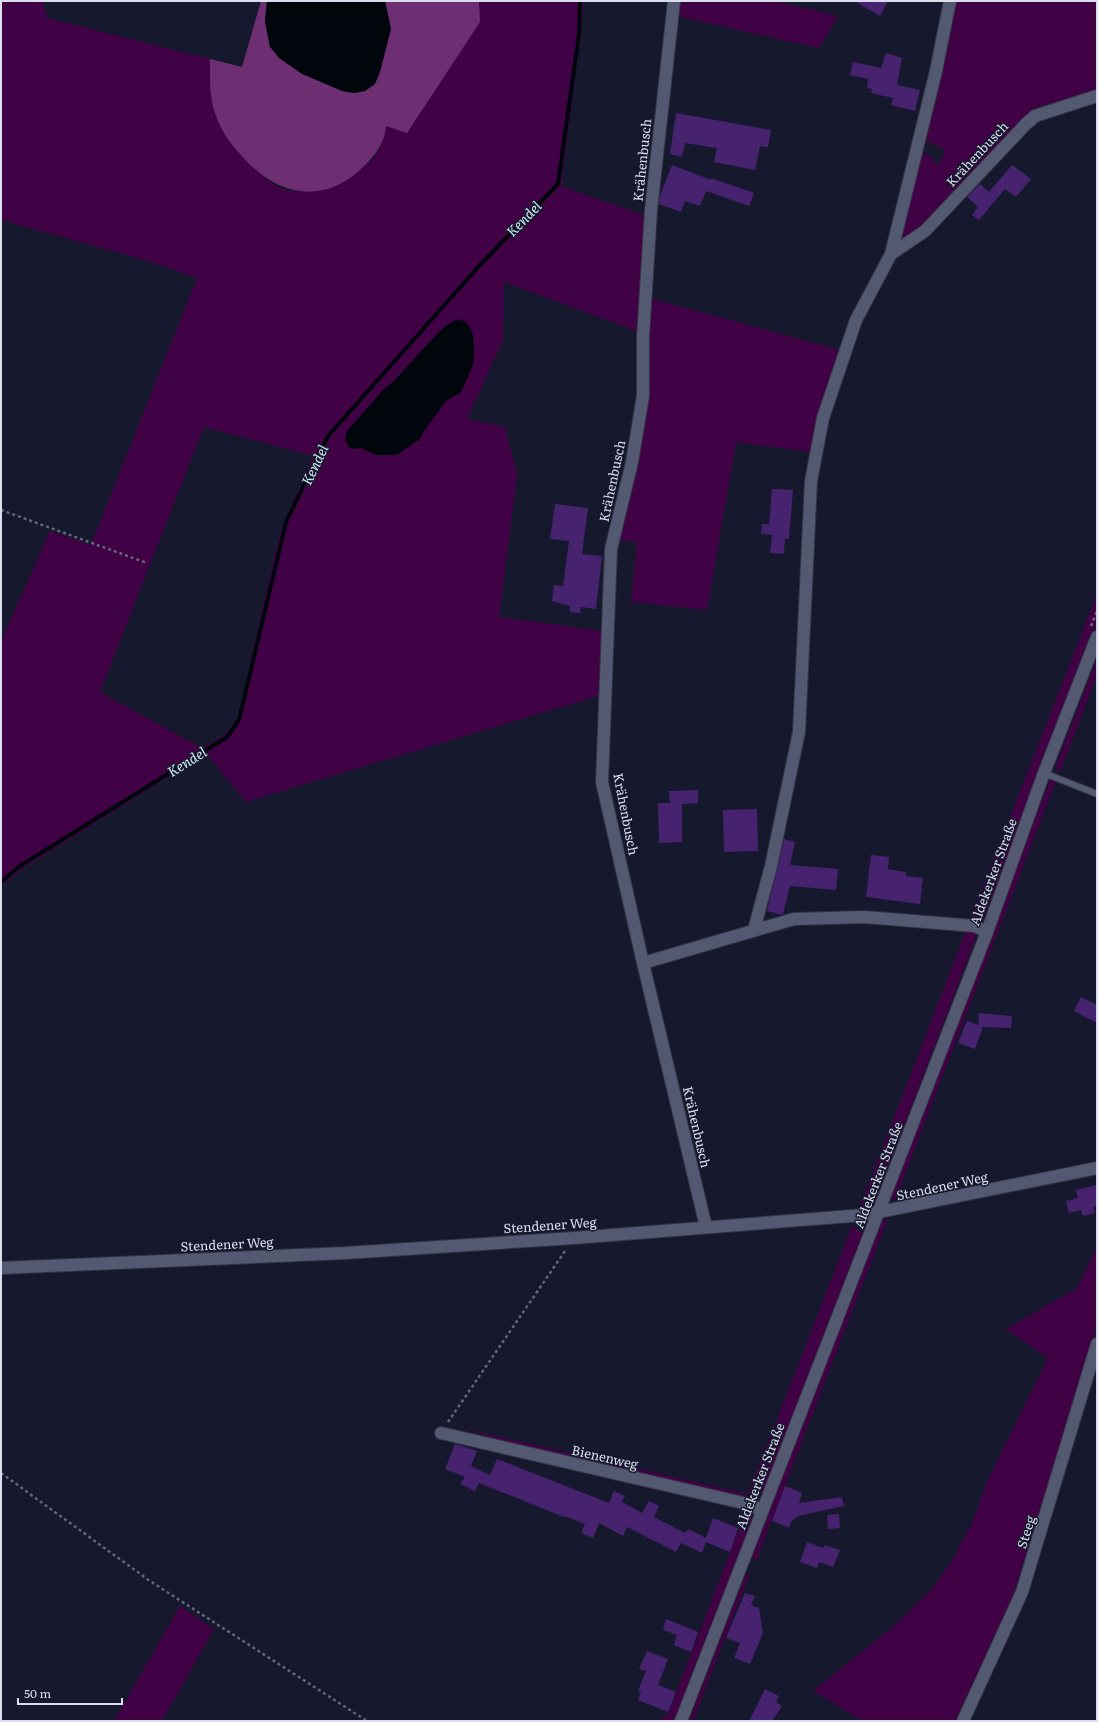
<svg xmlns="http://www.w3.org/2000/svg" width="1098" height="1722" font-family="Literata,serif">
	<rect width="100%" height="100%" fill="#16192e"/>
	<!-- green -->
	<path fill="#410145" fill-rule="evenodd" d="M1 1H43L47 18 210 59C210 76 209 97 215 113 224 137 269 196 298 191 311 189 330 179 343 174 350 171 360 169 366 165 378 157 385 139 386 125L480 23 479 1H583L581 34 561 186 646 216 639 332 504 282 503 340 467 419 505 427 517 475 499 617 603 631 598 696 246 802 206 753 22 869 1 886V639H2L50 531 91 545 197 278 148 261 1 220ZM458 319C485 328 473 372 461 390 458 395 451 397 446 401 435 410 425 427 420 439L377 455 361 448 384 389 394 381 437 334 447 325ZM204 427 314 456 284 522 278 540 238 716C229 735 219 738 202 748L100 692Z
		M679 1H774L838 16 819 48 676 16Z
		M955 1H1097V90L1032 109 921 227 900 243 921 153 933 157 932 161 940 164 945 150 925 140Z
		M649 298 840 350 811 452 736 442 707 610 631 602 637 542 617 540 637 460Z
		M1097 594V621L983 920 979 923 970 920Z
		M1097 659V675L1060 772 1055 768Z
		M1050 780 1056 781 895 1200 891 1198 892 1191Z
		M967 928 975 933 976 937 878 1194 870 1205 860 1206Z
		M888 1218 756 1561 752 1557 881 1221Z
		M852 1226 863 1233 763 1493C739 1498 718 1491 694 1487 612 1473 533 1449 453 1426L748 1494Z
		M1097 1247V1324L1065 1431 1012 1598 955 1721H863L813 1691 894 1626 932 1589 953 1559 973 1521 987 1482 1048 1358 1006 1329 1077 1288Z
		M744 1509 754 1519 676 1721H660L663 1715 667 1717 741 1524Z
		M750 1573 693 1721H689L745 1576Z
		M180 1606 214 1629 162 1721H114Z"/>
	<!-- forest -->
	<path fill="#6e2f72" d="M261 1H267L265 21 270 47 342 91 354 93 365 91 391 29 385 1H479L480 22 407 133 386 126C385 143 374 157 361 169 320 207 274 194 240 154 229 142 220 129 215 113 209 96 210 77 210 59L242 67Z"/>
	<!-- water -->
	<path fill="#00060c" d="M267 1H385L391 29 380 72 375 84 365 91 354 93 342 91 302 74 279 58 270 47 265 21Z
		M458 319 466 322 469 326 473 336 474 351 473 365 461 392 446 401 424 431 420 439 397 455H377L361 448 351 449C345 443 344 439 347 431L384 389 394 381 437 334 447 325Z"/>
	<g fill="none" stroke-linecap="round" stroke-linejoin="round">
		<!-- stream -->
		<path stroke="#00060c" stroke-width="4" d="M1 882 20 866 227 737 239 720 286 522 328 436 480 265 558 184 579 34 580 1"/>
	</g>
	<!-- building -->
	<path fill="#46226f" d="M854 1H888L880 16Z
		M886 53 902 58 897 85 920 90 915 111 891 105 893 98 871 93 872 89 867 88 868 79 850 75 853 62 881 68Z
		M676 113 771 130 768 147 760 146 755 170 714 162 717 148 685 143 682 157 670 154Z
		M672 165 711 180V178L754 193 749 206 706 191 700 206 685 201 681 212 659 204 660 196Z
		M1012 165 1031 179 1016 197 1005 189 979 220 972 215 978 207 967 197 980 184 989 192Z
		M772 489 793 490 789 539H785L784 554 770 553 772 535 761 534 762 524H769Z
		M555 504 588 508 582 554 602 556 596 609 581 607 580 613 570 612V606L552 601 554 585 563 586 569 541 550 539Z
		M698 790V803L682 804V842L659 843 658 803H670L669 791Z
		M757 809 758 851 724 852 723 810Z
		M784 839 795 842 790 865 838 869 836 890 790 886 783 914 782 915 767 911Z
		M871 855 889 857 888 869 906 872V876L923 878 920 904 866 897Z
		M1081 997 1097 1005V1023L1074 1011Z
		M979 1013 1012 1016 1011 1028 983 1027 975 1049 958 1043 967 1021 978 1025Z
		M1097 1185V1206L1093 1207 1095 1213 1083 1216 1081 1210 1069 1213 1066 1201 1078 1198 1076 1190Z
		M455 1444 477 1451 471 1466 490 1475 497 1459 609 1503 614 1491 625 1496 622 1502 642 1513 649 1501 659 1506 654 1517 685 1533 688 1529 706 1538 713 1518 738 1528 730 1552 706 1542 702 1553 681 1543 676 1552 627 1527 623 1536 599 1523 593 1538 581 1533 585 1524 565 1516 564 1517 479 1483 475 1491 460 1484 465 1477 445 1469Z
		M785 1486 802 1493 799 1503 842 1497 844 1506 798 1516 791 1522 789 1528 772 1521Z
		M839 1514 840 1528 828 1529 827 1515Z
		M807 1542 823 1548 825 1545 840 1550 833 1567 819 1562 817 1568 800 1562Z
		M745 1593 755 1596 751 1605 759 1608 763 1633 750 1664 734 1658 740 1643 726 1638Z
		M666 1619 698 1632 691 1652 674 1645 677 1635 663 1630Z
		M647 1651 668 1659 658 1685 676 1692 668 1712 638 1700 641 1692 638 1691 646 1671 639 1669Z
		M765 1689 779 1696 776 1702 782 1706 772 1721H749Z"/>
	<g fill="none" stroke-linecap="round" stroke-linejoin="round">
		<defs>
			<path id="service" d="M1044 773 1097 794"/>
			<path id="minor" d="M674 1 651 210 643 337V396L632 462 611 549 602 782 643 963 706 1227
				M891 254 936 71 950 1
				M754 930 771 866 799 732 811 481 823 418 856 320 891 254 925 231 1025 125 1035 116 1097 96
				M643 963 794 919 864 917 975 926 987 932
				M1 1268 346 1253 574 1238 864 1215 1097 1168
				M441 1433 752 1505 761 1511
				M963 1721 1022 1592 1097 1344"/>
			<path id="tertiary" d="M681 1721 987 932 1044 773 1097 637"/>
		</defs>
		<!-- service casing -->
		<use href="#service" stroke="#333444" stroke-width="8"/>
		<!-- minor casing -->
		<use href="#minor" stroke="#333444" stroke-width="14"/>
		<!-- tertiary casing -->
		<use href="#tertiary" stroke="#333444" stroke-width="14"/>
		<!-- path -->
		<path stroke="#636679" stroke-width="2.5" stroke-dasharray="3 3" stroke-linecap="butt" d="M1 510 147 563
			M1091 626 1097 611
			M448 1422 565 1251
			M1 1473 150 1581 367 1721"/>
		<!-- service -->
		<use href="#service" stroke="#545972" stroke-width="6"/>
		<!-- minor -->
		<use href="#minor" stroke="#545972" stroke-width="12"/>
		<!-- tertiary -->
		<use href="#tertiary" stroke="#545972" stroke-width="12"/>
	</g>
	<g text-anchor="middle" stroke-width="3" stroke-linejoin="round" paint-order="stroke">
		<!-- street labels -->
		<g font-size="13" fill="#daddec" stroke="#16192e">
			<text transform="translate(977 154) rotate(-47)" y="5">Krähenbusch</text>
			<text transform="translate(642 160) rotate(-84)" y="5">Krähenbusch</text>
			<text transform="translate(612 481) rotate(-78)" y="5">Krähenbusch</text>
			<text transform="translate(626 814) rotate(79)" y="5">Krähenbusch</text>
			<text transform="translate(993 872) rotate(-70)" y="5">Aldekerker Straße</text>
			<text transform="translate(697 1127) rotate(77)" y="5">Krähenbusch</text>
			<text transform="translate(878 1175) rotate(-69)" y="5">Aldekerker Straße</text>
			<text transform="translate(942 1186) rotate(-12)" y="5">Stendener Weg</text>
			<text transform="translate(550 1225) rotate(-4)" y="5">Stendener Weg</text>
			<text transform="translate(227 1244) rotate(-3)" y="5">Stendener Weg</text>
			<text transform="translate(605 1457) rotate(13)" y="5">Bienenweg</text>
			<text transform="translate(760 1476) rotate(-69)" y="5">Aldekerker Straße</text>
			<text transform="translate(1026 1532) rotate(-73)" y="5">Steeg</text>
		</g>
		<!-- water labels -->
		<g font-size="14" font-style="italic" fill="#cee7f3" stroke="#16192e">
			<text transform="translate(524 219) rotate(-46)" y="5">Kendel</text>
			<text transform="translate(315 465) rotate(-64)" y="5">Kendel</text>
			<text transform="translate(187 762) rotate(-32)" y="5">Kendel</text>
		</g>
	</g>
	<!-- border -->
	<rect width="1098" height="1722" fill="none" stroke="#daddec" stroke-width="4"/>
	<!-- scale -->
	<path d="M18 1698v6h104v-6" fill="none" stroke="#daddec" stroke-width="2"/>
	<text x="24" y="1698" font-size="12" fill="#daddec" stroke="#16192e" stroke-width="3" paint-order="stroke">50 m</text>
</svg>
